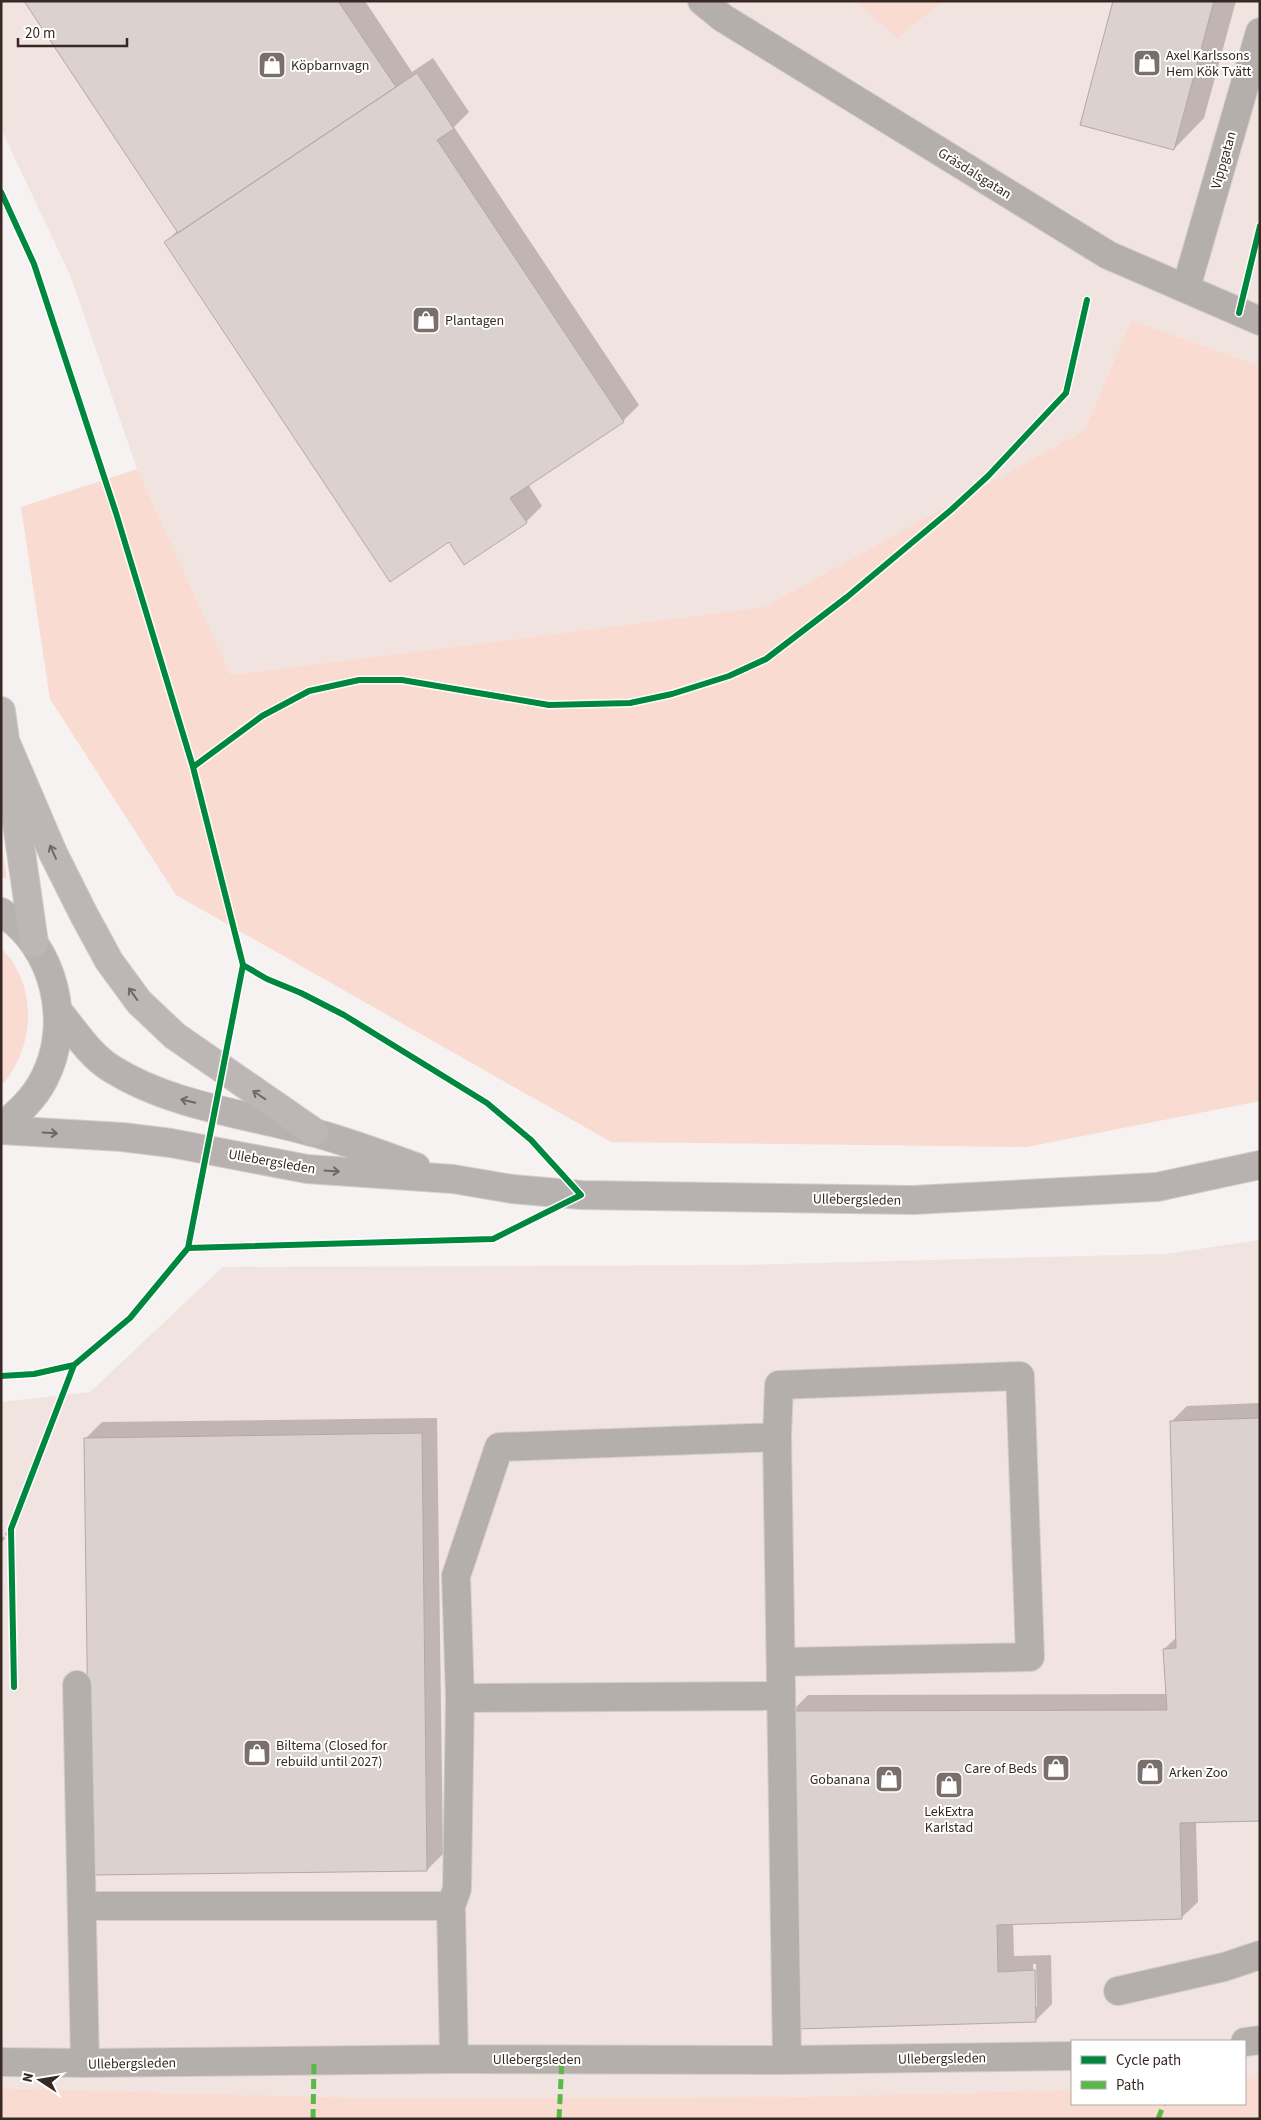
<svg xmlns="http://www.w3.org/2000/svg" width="1261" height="2120" font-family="'Source Sans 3',sans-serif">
	<rect width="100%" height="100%" fill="#f6f2f1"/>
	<!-- built -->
	<path fill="#f0e3e0" d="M1 1H855L897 37 943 1H1260V366L1131 320 1085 430 764 607 231 675 137 469 71 277 1 129Z
		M1260 1240V2073L1245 2079V2041H1072V2090L783 2097 370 2098 1 2088V1402L90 1392 223 1267 740 1265 1165 1254Z"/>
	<!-- green -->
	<path fill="#fadbd2" d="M855 1H943L897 38Z
		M1131 320 1260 366V1101L1027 1147 611 1142 176 895 50 699 21 507 137 469 231 675 764 607 1085 430Z
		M1 840 7 879 1 877Z
		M1 948C39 985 35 1049 1 1086Z
		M1260 2073V2119H1V2088L370 2098 783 2097 1072 2090V2104H1245V2079Z"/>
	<!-- shadow -->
	<path fill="#0003" fill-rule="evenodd" d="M26 1H365L412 72 433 58 469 112 454 127 639 405 623 421 528 484 542 506 526 522 449 541 166 242 178 230Z
		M1115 1H1236L1204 118 1174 149Z
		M1260 1403V1820L1196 1822 1198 1902 1181 1918 1013 1923 1014 1956 1051 1955 1052 2004 1036 2020 792 1711 808 1695 1167 1694 1164 1649 1177 1637 1171 1422 1187 1406ZM1033 1964H1036L1037 2007H1035Z
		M437 1418 443 1854 427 1870 86 1438 102 1422Z"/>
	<!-- building -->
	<path fill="#dbd2cf" stroke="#b2a9a7" d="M24 1H338L396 87 178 233Z
		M1113 1H1214L1174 150 1080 125Z
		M417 73 454 129 437 140 624 422 510 498 527 523 464 565 449 542 390 582 164 242Z
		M1260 1418V1821L1180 1823 1182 1919 997 1925 998 1972 1035 1970 1036 2022 795 2029 790 1711 1167 1710 1163 1649 1176 1648 1170 1421Z
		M422 1433 427 1871 90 1875 84 1438Z"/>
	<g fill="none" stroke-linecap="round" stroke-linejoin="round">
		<defs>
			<path id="minor" d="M702 1 723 18 1108 255 1260 321
				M1186 288 1260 32
				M777 1437 787 2060
				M77 1685 85 2063
				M460 1698 781 1696
				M82 1906H451
				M1118 1991 1224 1967 1260 1955
				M1245 2042 1260 2040
				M454 2059 451 1906 457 1889 460 1698 456 1576 499 1447 777 1437 779 1385 1020 1376 1030 1657 781 1662
				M1 2062 85 2063 454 2059 787 2060 1072 2056"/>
			<path id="major" d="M1 912C55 945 73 1024 44 1079 34 1099 18 1113 1 1127
				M58 1011C74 1030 90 1056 112 1069 171 1106 246 1114 311 1132 347 1141 382 1155 416 1167
				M1 1130 122 1137 171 1143 307 1169 453 1179 512 1189 581 1195 913 1200 1157 1187 1260 1165"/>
			<path id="highway" d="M1 711 34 943
				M6 743 53 853 83 913 109 961 139 1002 175 1036 314 1132"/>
		</defs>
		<!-- minor casing -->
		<use href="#minor" stroke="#d3cecd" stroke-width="30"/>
		<!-- major casing -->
		<use href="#major" stroke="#d3cecd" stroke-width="30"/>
		<!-- highway casing -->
		<use href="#highway" stroke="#d3cecd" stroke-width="30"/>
		<!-- path -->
		<path stroke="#bab4b3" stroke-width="3" stroke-dasharray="5 2.5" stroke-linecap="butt" d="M1 1541 11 1529"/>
		<!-- minor -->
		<use href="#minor" stroke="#b5afac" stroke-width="28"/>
		<!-- major -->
		<use href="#major" stroke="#b7b1af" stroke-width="28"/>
		<!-- highway -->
		<use href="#highway" stroke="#bcb6b5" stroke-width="28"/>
		<!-- quiet -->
		<path stroke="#58b947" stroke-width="5" stroke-dasharray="10 5" stroke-linecap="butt" d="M313 2119 314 2061
			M559 2119 562 2059
			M1158 2119 1164 2104"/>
		<defs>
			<path id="cycleway" d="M1 192 34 264 116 513 193 767 243 965 188 1248 130 1318 74 1365 34 1374 1 1376
				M1239 313 1260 226
				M193 767 262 716 309 691 359 680H402L549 705 630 703 672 694 729 676 766 659 847 597 951 510 988 476 1066 393 1087 300
				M188 1248 493 1239 581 1195 531 1140 487 1103 344 1015 301 993 267 979 243 965
				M14 1687 11 1529 74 1365"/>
		</defs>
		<!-- cycleway casing -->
		<use href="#cycleway" stroke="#fff" stroke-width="9"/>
		<!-- cycleway -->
		<use href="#cycleway" stroke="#00873e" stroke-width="6"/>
	</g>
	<!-- one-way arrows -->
	<defs><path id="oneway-shaft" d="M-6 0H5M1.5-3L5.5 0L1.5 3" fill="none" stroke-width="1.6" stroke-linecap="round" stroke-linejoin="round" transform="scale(1.25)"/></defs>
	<g stroke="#736865">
		<use href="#oneway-shaft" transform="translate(53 852) rotate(-114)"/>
		<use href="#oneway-shaft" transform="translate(133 994) rotate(-126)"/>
		<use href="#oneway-shaft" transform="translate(259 1095) rotate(-146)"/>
	</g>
	<g stroke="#716662">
		<use href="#oneway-shaft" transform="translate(188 1101) rotate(-166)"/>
		<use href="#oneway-shaft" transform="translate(50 1133) rotate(3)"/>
		<use href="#oneway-shaft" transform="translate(332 1171) rotate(4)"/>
	</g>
	<!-- icons -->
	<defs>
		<symbol id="shop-square" viewBox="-11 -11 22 22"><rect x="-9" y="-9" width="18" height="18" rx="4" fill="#7a6f6b" stroke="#fff"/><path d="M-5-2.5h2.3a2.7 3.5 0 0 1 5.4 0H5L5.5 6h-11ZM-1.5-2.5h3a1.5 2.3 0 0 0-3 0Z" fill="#fff"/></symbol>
	</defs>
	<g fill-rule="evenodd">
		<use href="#shop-square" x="1131" y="47" width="32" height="32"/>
		<use href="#shop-square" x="256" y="49" width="32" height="32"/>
		<use href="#shop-square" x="410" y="304" width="32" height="32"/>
		<use href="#shop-square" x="241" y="1737" width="32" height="32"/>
		<use href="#shop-square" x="1040" y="1752" width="32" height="32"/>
		<use href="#shop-square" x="1134" y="1756" width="32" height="32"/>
		<use href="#shop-square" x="873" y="1763" width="32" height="32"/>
		<use href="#shop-square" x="933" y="1769" width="32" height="32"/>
	</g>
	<g text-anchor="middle" stroke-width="4" stroke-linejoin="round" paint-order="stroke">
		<!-- poi labels -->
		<g font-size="14" fill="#372823" stroke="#fff" text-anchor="start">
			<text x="1166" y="60">Axel Karlssons<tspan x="1166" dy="16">Hem Kök Tvätt</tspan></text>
			<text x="291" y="70">Köpbarnvagn</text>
			<text x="445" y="325">Plantagen</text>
			<text x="276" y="1750">Biltema (Closed for<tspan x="276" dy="16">rebuild until 2027)</tspan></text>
			<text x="1037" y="1773" text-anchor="end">Care of Beds</text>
			<text x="1169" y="1777">Arken Zoo</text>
			<text x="870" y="1784" text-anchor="end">Gobanana</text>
			<text x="949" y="1816" text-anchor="middle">LekExtra<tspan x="949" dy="16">Karlstad</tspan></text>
		</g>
		<!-- street labels -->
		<g font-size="14" fill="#372823" stroke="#fff">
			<text transform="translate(1223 160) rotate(-74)" y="5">Vippgatan</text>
			<text transform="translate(975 173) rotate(32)" y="5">Gräsdalsgatan</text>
			<text transform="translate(272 1161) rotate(10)" y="5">Ullebergsleden</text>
			<text transform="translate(857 1199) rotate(1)" y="5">Ullebergsleden</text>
			<text transform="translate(942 2058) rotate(-1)" y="5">Ullebergsleden</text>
			<text x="537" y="2064">Ullebergsleden</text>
			<text transform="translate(132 2063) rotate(-1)" y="5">Ullebergsleden</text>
		</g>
	</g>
	<!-- border -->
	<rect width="1261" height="2120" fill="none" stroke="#372823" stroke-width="5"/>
	<!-- legend -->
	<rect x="1071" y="2040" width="175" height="65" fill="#ffffff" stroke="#afa9a7"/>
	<rect x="1081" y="2056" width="25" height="8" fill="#00873e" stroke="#afa9a7"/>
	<text x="1116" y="2065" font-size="15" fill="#372823">Cycle path</text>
	<rect x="1081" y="2081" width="25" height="8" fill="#58b947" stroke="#afa9a7"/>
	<text x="1116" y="2090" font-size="15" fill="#372823">Path</text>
	<!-- north arrow -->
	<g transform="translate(40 2080) rotate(282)" stroke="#ffffff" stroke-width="4" paint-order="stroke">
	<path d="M0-4L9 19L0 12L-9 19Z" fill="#372823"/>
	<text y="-8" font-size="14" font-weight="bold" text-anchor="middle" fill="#372823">N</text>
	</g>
	<!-- scale -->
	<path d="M18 38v8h109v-8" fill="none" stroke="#372823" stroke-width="2.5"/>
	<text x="25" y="38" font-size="15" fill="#372823" stroke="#ffffff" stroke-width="4" paint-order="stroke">20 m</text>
</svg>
